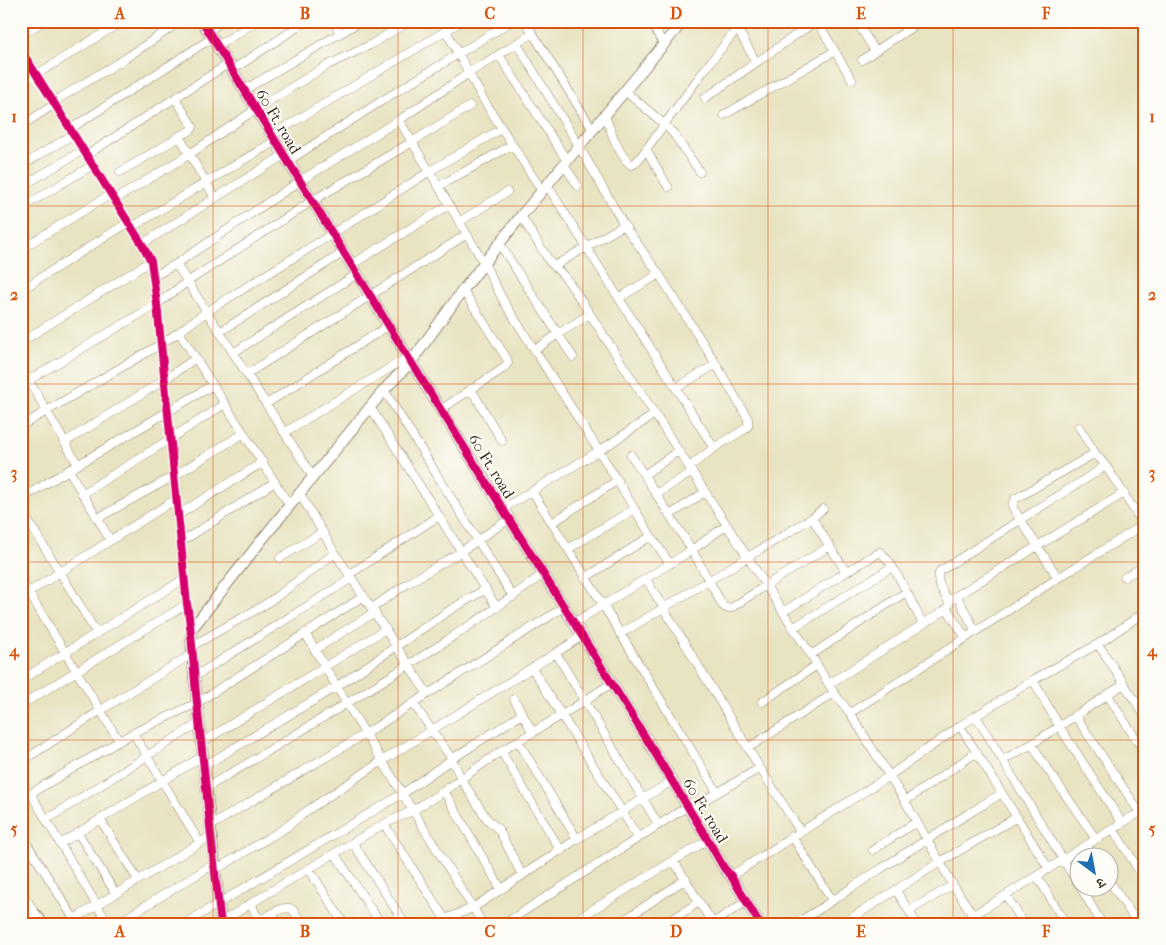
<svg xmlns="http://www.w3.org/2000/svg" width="1166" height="945" font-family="'IM FELL French Canon','Noto Serif Devanagari',serif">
	<rect width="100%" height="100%" fill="#fdfcf7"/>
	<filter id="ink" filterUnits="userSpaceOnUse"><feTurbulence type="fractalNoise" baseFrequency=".02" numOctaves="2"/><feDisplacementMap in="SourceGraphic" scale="10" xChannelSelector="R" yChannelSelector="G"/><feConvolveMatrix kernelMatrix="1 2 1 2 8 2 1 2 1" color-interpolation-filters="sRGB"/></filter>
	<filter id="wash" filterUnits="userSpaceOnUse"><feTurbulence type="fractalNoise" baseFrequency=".0096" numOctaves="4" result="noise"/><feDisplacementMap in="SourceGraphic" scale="20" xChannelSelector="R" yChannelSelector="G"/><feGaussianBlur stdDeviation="1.12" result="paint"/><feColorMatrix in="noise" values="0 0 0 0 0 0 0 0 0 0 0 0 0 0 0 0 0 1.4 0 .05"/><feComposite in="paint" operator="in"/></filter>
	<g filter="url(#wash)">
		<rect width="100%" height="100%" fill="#e8e3c1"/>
	</g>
	<g filter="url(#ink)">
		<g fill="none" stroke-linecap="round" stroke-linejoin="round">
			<defs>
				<path id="minor" d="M333 21 340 33
					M525 21 593 130
					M650 21 664 45
					M733 21 756 62
					M817 21 852 80
					M856 21 875 51
					M208 31 223 21
					M446 31 483 99 542 191
					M21 35 44 21
					M517 44 579 146 624 225 659 274 716 364 748 419V426L745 429 714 448 689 467
					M217 46 257 21
					M21 50 142 244 151 261 157 304 187 604 191 630
					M499 55 567 161
					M862 60 921 21
					M232 70 307 21
					M21 84 123 21
					M244 90 361 21
					M625 91 664 124 673 133 700 172
					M705 98 816 21
					M53 102 126 58 181 21
					M724 115 835 51
					M605 116C611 131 619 156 631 165L634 164 639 159 702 73 743 21
					M399 120 484 263 504 302 599 451 651 536 670 564
					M21 126 55 104
					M70 129 212 38
					M272 135 462 21
					M179 136 215 198
					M646 149 668 187
					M87 155 175 98 228 64
					M288 161 383 100 512 21
					M564 165 578 186
					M21 166 74 134
					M120 172 191 130 193 127 175 98
					M547 185 714 448
					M439 186 512 145
					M21 187 83 150
					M114 200 190 154 256 109 328 65 370 45 410 21
					M21 208 93 165
					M521 216 550 262 564 276 573 288 811 655 834 693 850 713 905 801 953 885 979 924
					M459 222 507 192
					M132 227 275 141
					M499 243 573 357
					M142 244 284 155
					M21 249 111 194
					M351 265 449 205
					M554 266 624 225
					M154 276 176 264
					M21 290 129 222
					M619 298 659 274
					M179 332 290 506
					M220 332 344 252
					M21 342 151 261
					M535 350 558 334 590 314
					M233 353 357 274
					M21 367 78 465
					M247 374 467 234
					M29 380 157 304 187 282 312 201 412 142 470 106
					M676 388 716 364
					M471 389 502 441
					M384 390 513 597
					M266 404 388 326
					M370 407 497 608
					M440 410 504 368 508 363 507 359 463 290
					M21 426 161 344 179 332 206 312 332 234 430 171 501 129
					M1079 427 1095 453 1106 466 1145 527
					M285 432 408 357
					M65 442 164 380 196 358
					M631 455 692 550 723 606 726 608H731L765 586 830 546
					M69 470C82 494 97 516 110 540
					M644 475 678 451
					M313 477 176 264 300 181 399 120 469 73 532 34
					M532 491 603 605 717 792
					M82 494 170 439 225 404
					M300 494 335 553 427 693
					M656 494 692 472
					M21 499 35 490 213 385
					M502 509 599 451 655 414
					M21 510 60 572 97 634
					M178 515 263 462
					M670 515 705 492
					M98 518 174 476 244 433
					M812 518 846 572
					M552 523 618 480
					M181 542 275 482
					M568 549 634 509
					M280 558 323 532
					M350 574 439 516
					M1125 577 1145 565
					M585 578 651 536
					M1058 578 1013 508V503L1015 499 1095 453
					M646 579 760 768 800 831
					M21 580 119 741
					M957 596 976 632
					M21 597 176 499
					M948 601 1124 493
					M372 608 407 584 462 551 509 519
					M947 609 966 638
					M783 612 846 572 880 552C894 562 914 608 923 624
					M574 623 692 550 727 525
					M793 628 892 567
					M305 633 347 704 483 924
					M620 634 748 557 812 518 823 509
					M1098 644 1145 716
					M192 646 261 607 276 597 335 553
					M314 650 375 612
					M556 653 658 824
					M811 655 906 592
					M532 668 638 837
					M194 677 352 578
					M21 680 184 579
					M1033 680 1059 726 1122 823
					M829 684 947 609 949 605 948 601C944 592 934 581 940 571L1020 520 1106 466
					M1107 694 1145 753
					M514 699 533 733
					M762 702 817 665
					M413 703 452 759 461 779 487 819 499 830 522 875
					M21 705 187 604
					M850 713 1058 578 1143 525
					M1075 715 1140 813
					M976 716 1014 779 1078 884
					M960 726 1049 869
					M133 733 200 843
					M518 741 577 839
					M201 743 386 629
					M1032 744 1042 761 1096 839
					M748 748 834 693
					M501 751 561 851
					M1003 760 1032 744 1124 684
					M21 762 101 710 192 654
					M204 766 336 687 450 610 486 589
					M206 788C287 740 367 692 446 641 479 619 512 598 543 574
					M444 791 501 889
					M31 794 108 924
					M21 799 133 733 197 703 364 596
					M905 801 977 752
					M689 809 760 768
					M100 819 138 880
					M46 820 199 723
					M384 824 445 919
					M210 826 365 734 564 607
					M1113 829 1145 880
					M78 833 116 894
					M21 834 74 919
					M792 836 832 900
					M353 843 405 924
					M60 844 203 756
					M1087 845 1095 858
					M873 850 916 822
					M335 854 381 924
					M674 861 699 902 713 923
					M309 869 344 924
					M215 870 285 828 308 810 382 761 556 653 582 636
					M731 876 889 776 960 726 1033 680 1098 644 1145 612
					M1037 876 1066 924
					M1108 879 1138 924
					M1081 888 1102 924
					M21 890 36 915
					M896 890 917 924
					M1006 895 1024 924
					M252 904C254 910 255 918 263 919 270 915 286 903 293 910 296 914 299 919 301 924
					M909 911 953 885
					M272 914 278 924
					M220 923 263 896 384 824 412 811 444 791 501 751 562 715 612 683
					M66 924 211 836
					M116 924 214 864
					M184 924 402 794 452 759 522 714
					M438 924 445 919 473 908 577 839 672 781
					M504 924 688 806
					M569 924 708 840
					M618 924 686 879
					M665 924 699 902
					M711 924 747 901
					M795 924C823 908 849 889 876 872 917 845 960 819 1002 793
					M842 924 940 862 1017 817
					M959 924 1145 809"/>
				<path id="tertiary" d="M202 21 411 362 644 735 708 840 724 868 731 876 760 924
					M21 908 36 915 43 924
					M221 924 197 703 192 654 191 630 260 542 384 390 411 362 463 290 521 216 683 21"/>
			</defs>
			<!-- minor casing -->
			<use href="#minor" stroke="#928670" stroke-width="9"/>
			<!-- tertiary casing -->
			<use href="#tertiary" stroke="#928670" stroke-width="12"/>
			<!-- minor -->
			<use href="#minor" stroke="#fff" stroke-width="8"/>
			<!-- tertiary -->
			<use href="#tertiary" stroke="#fff" stroke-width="10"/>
			<defs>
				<path id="cycleway" d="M202 21 411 362 644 735 708 840 724 868 731 876 760 924
					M21 50 142 244 151 261 157 304 187 604C193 637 193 670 197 703 205 777 212 850 221 924"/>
			</defs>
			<!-- cycleway casing -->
			<use href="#cycleway" stroke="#fdfcf7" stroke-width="11"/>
			<!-- cycleway -->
			<use href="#cycleway" stroke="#d6006c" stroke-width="8"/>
		</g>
	</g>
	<!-- grid -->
	<path fill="none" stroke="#d7540e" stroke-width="1" stroke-opacity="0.55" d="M213 21V924M398 21V924M583 21V924M768 21V924M953 21V924M21 206H1145M21 384H1145M21 562H1145M21 740H1145"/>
	<g text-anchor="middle" stroke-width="4" stroke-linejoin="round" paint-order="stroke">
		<!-- street labels -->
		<g font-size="16" fill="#3b2a1e" stroke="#fdfcf7">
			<text transform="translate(279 121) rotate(59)" y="6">60 Ft. road</text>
			<text transform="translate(492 466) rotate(58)" y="6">60 Ft. road</text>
			<text transform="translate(706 810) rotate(59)" y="6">60 Ft. road</text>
		</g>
	</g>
	<!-- margin -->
	<rect width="1166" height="945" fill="none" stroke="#fdfcf7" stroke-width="55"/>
	<!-- north arrow -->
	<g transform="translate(1094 872) rotate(148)"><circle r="24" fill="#fdfcf7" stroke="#afa8a0"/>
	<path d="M0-4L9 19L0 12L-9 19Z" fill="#1f6fb2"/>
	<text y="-8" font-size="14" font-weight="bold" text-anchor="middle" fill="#3b2a1e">उ</text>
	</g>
	<rect x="28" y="28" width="1110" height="890" fill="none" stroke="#d7540e" stroke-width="2"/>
	<g font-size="16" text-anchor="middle" font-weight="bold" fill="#d7540e">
		<text x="120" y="19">A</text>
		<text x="305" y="19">B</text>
		<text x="490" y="19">C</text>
		<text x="676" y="19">D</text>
		<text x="861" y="19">E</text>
		<text x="1046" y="19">F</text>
		<text x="14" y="122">1</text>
		<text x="1152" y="122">1</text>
		<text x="14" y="300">2</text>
		<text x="1152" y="300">2</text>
		<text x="14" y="478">3</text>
		<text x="1152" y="478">3</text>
		<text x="14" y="656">4</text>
		<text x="1152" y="656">4</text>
		<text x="14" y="834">5</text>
		<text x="1152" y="834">5</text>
		<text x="120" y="937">A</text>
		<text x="305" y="937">B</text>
		<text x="490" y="937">C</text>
		<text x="676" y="937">D</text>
		<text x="861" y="937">E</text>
		<text x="1046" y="937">F</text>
	</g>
</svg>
